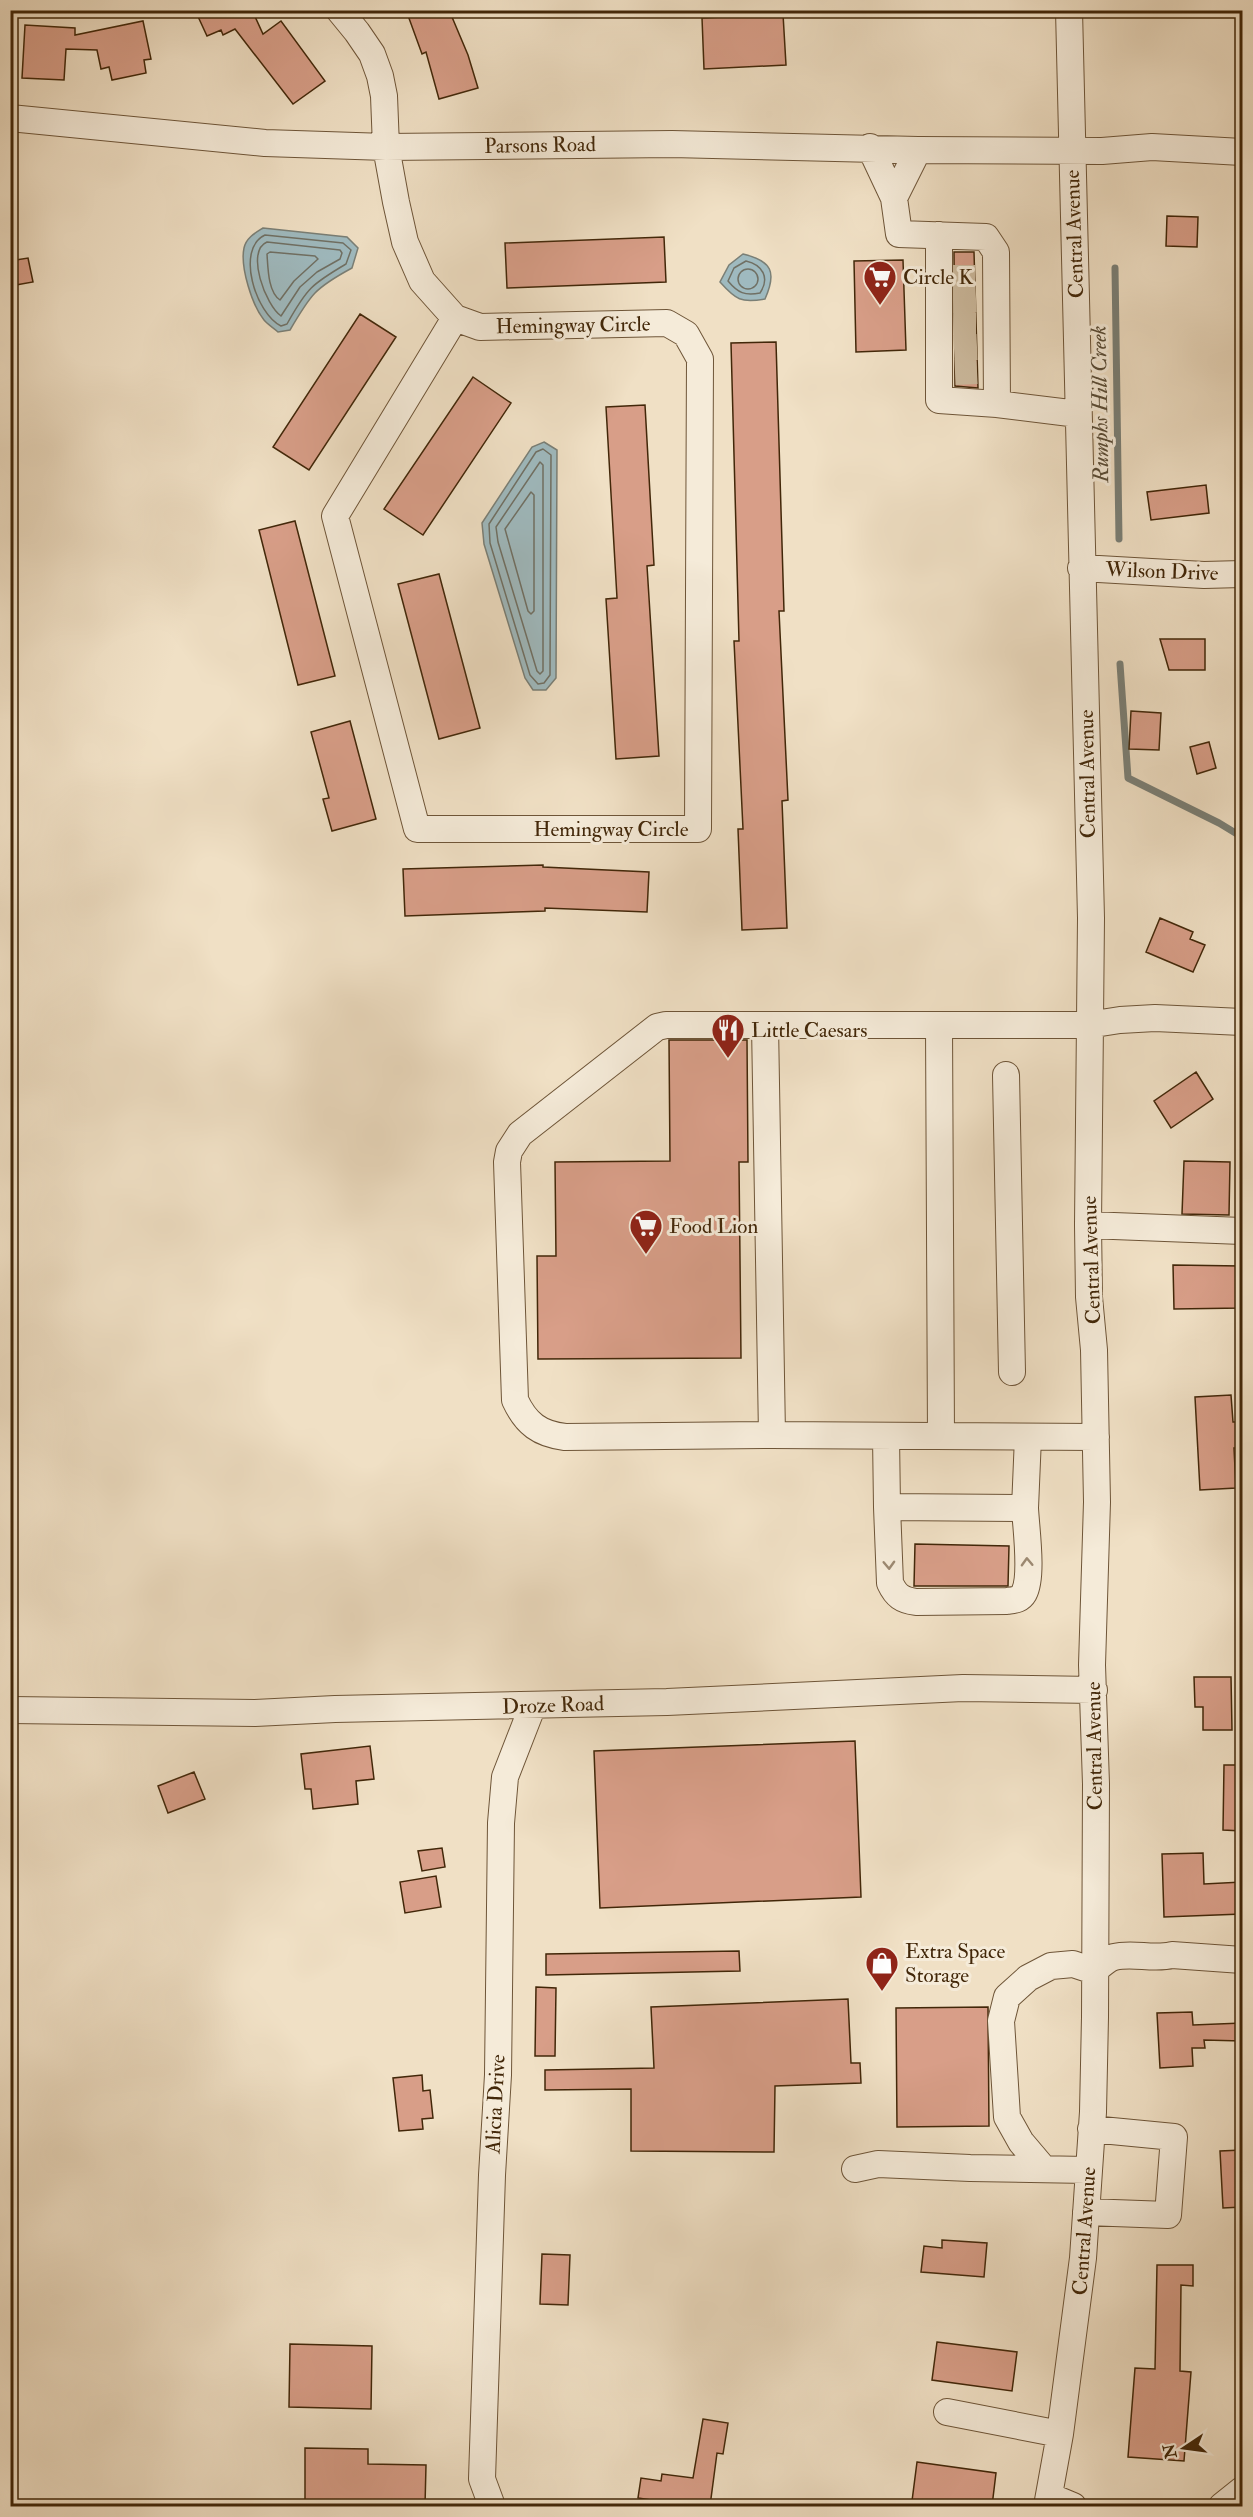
<svg xmlns="http://www.w3.org/2000/svg" width="1253" height="2517" font-family="'IM FELL Double Pica',serif">
	<rect width="100%" height="100%" fill="#f0e0c5"/>
	<filter id="stains"><feTurbulence type="fractalNoise" baseFrequency=".00333" numOctaves="4"/><feColorMatrix values="0 0 0 0 .2 0 0 0 0 .09 0 0 0 0 .02 0 0 0 .5 -.17"/></filter>
	<radialGradient id="worn" r=".72"><stop offset=".6" stop-color="#630" stop-opacity="0"/><stop offset="1" stop-color="#630" stop-opacity=".3"/></radialGradient>
	<!-- water -->
	<path fill="#9fbabf" stroke="#7a7f76" stroke-width="1.5" d="M263 228 347 237 358 248 352 268C315 288 311 294 290 330L278 332C274 328 268 325 264 320 252 305 240 267 244 248 246 238 255 233 263 228Z
		M743 254C772 261 777 272 765 299 741 303 736 300 720 282L729 265Z
		M544 442 557 450 556 678 546 690H533L525 678 484 544 482 523 532 447Z"/>
	<g fill="none" stroke-linecap="round" stroke-linejoin="round">
		<!-- shore -->
		<path stroke="#707064" stroke-width="1.5" d="M265 235 343 243 351 250 346 264C312 284 307 288 287 324L281 326C256 314 235 249 265 235Z
			M267 242 340 250 342 253 340 259 317 272 300 287 281 316C266 306 245 251 267 242Z
			M270 252 315 256 318 259 294 281 280 300C268 292 268 268 267 254Z
			M746 261C763 265 770 278 760 293 745 296 738 293 728 281L734 268Z
			M738 279a10 10 0 1 1 20 0a10 10 0 1 1-20 0Z
			M543 449 551 455 550 675 544 683 538 684 530 675 490 543 489 524 536 452Z
			M540 462 543 465V671L540 674 537 671 498 542 496 527Z
			M531 492 534 495V611L531 614 528 611 505 529Z"/>
		<!-- stream -->
		<path stroke="#7a7f76" stroke-width="7" d="M1115 268 1119 539
			M1120 664 1128 778 1219 823 1242 837"/>
	</g>
	<!-- building -->
	<path fill="#d89e88" stroke="#422709" stroke-width="1.5" d="M195 10H252L263 34 281 21 325 81 293 104 235 29 223 35 221 30 207 36Z
		M406 10H449L468 55 478 88 439 99 426 52 422 54Z
		M783 14 786 65 704 69 702 18Z
		M143 21 151 59 144 60 146 73 112 80 109 67 101 69 97 50 66 49 64 80 22 78 25 25 75 28V35Z
		M1167 216 1198 217 1197 247 1166 246Z
		M664 237 666 282 507 288 505 243Z
		M954 252H974L978 388 955 386Z
		M28 258 33 282 10 286V261Z
		M903 260 906 350 856 352 854 261Z
		M360 314 396 337 309 470 273 447Z
		M776 342 784 611H779L788 800 782 801 787 928 742 930 738 829H743L734 641H739L731 343Z
		M473 377 511 403 423 535 384 509Z
		M645 405 654 565 647 566 659 756 616 759 606 599 617 598 606 407Z
		M1206 485 1209 513 1151 520 1147 492Z
		M295 521 335 676 298 685 259 530Z
		M439 574 480 728 439 739 398 584Z
		M1160 639H1205V670H1169Z
		M1131 711 1161 713 1159 750 1129 749Z
		M350 721 376 819 332 831 323 799 329 798 311 732Z
		M1209 742 1216 768 1197 774 1190 747Z
		M543 865V867L649 872 647 912 545 908V911L405 916 403 869Z
		M1160 918 1193 932 1190 939 1205 945 1193 972 1146 952Z
		M669 1040H747L748 1162H739L741 1358 538 1359 537 1256H556L555 1162 670 1161Z
		M1196 1072 1213 1099 1171 1128 1154 1101Z
		M1184 1161 1230 1162 1229 1215 1182 1214Z
		M1173 1265 1241 1266 1242 1308 1174 1309Z
		M1231 1395 1233 1422H1242V1448H1234L1236 1488 1200 1490 1195 1397Z
		M915 1544 1009 1546 1008 1586H914Z
		M1194 1677H1231L1232 1730H1203V1707H1195Z
		M855 1741 861 1897 600 1908 594 1751Z
		M370 1746 374 1779 356 1781 358 1804 313 1809 311 1789H305L301 1754Z
		M1224 1765H1242V1831L1223 1830Z
		M194 1772 205 1799 168 1813 158 1786Z
		M442 1848 445 1867 422 1871 418 1851Z
		M1203 1853 1204 1884 1242 1882V1914L1164 1917 1162 1854Z
		M436 1876 441 1907 405 1913 400 1882Z
		M739 1951 740 1971 546 1975V1954Z
		M536 1987 556 1988 555 2056H535Z
		M848 1999 851 2063H860L861 2083 775 2086 774 2152 631 2151V2089L545 2090V2070L654 2068 651 2007Z
		M988 2007 989 2126 897 2127 896 2008Z
		M1192 2012 1193 2025 1242 2023V2041L1204 2040 1205 2048H1192L1193 2066 1160 2068 1157 2013Z
		M422 2075 423 2091 430 2090 433 2118 422 2119 423 2129 399 2131 393 2078Z
		M1242 2150V2207L1223 2208 1220 2151Z
		M942 2240 987 2243 984 2277 921 2272 924 2246 942 2248Z
		M542 2254 570 2255 568 2305 540 2304Z
		M1157 2265H1193V2286L1181 2285 1180 2371 1191 2372 1184 2461 1128 2457 1135 2368 1155 2369Z
		M937 2342 1017 2352 1012 2391 932 2380Z
		M290 2344 372 2346 371 2409 289 2407Z
		M703 2419 728 2423 723 2454 717 2453 710 2506H657V2501L638 2498 641 2478 661 2481 662 2474 693 2478Z
		M305 2448 368 2449V2464L426 2465 425 2506H305Z
		M917 2462 996 2473 992 2506H953L912 2501Z"/>
	<g fill="none" stroke-linecap="round" stroke-linejoin="round">
		<!-- minor-tunnel -->
		<path stroke="#cdbb9f" stroke-width="26" stroke-dasharray="26 13" stroke-linecap="butt" d="M953 278H975
			M953 300 976 299
			M954 322H976
			M954 348 977 347
			M955 372 977 371"/>
		<defs>
			<path id="minor" d="M339 10 357 32 372 54 380 76 384 96 386 147 396 202 405 242 422 281 455 318 480 327 667 323 686 334 700 359 698 829H417L335 516 455 318
				M10 118 265 143 386 147 672 144 918 150 1102 151 1152 147 1242 152
				M870 147 894 198 899 234 986 237 996 252 997 404 1078 414
				M894 198 918 150
				M939 235V400L997 404
				M1081 568 1204 575 1242 574
				M765 1025H666L657 1027 520 1134 509 1151 507 1162 515 1400C526 1424 540 1434 565 1437L772 1435
				M939 1025 941 1436
				M1006 1075 1012 1372
				M1088 1225 1242 1231
				M886 1436 887 1507 1025 1508 1028 1437
				M1096 1437 772 1435 765 1025H1088L1120 1020 1155 1018 1242 1022
				M887 1507 890 1583C896 1596 902 1600 916 1602L1007 1601C1014 1600 1020 1600 1024 1593 1033 1576 1026 1529 1025 1508
				M10 1710 255 1713 335 1709 667 1702 963 1688 1094 1690
				M1043 2168 1021 2142 1007 2117 1001 2021 1007 1997 1028 1978 1051 1966 1073 1964 1094 1971C1100 1966 1107 1959 1114 1957 1133 1952 1153 1960 1172 1955L1242 1960
				M855 2169 878 2164 970 2168 1088 2170
				M1086 2212 1168 2215 1174 2137 1091 2129
				M947 2412 1060 2434
				M1049 2496 1073 2506
				M492 2506 482 2479 492 2175 498 2075 501 1823 505 1777 533 1705
				M1047 2506 1060 2434 1083 2258 1093 2112 1095 2017 1096 1784 1092 1665 1097 1502 1094 1350 1089 1297 1088 1225 1091 918 1069 10
				M1222 2506 1242 2490"/>
		</defs>
		<!-- minor casing -->
		<use href="#minor" stroke="#6e5538" stroke-width="28"/>
		<!-- minor -->
		<use href="#minor" stroke="#f5ebd9" stroke-width="26"/>
	</g>
	<!-- one-way arrows -->
	<defs><path id="oneway-chevron" d="M-2-3.5L2.5 0L-2 3.5" fill="none" stroke-width="1.6" stroke-linecap="round" stroke-linejoin="round" transform="scale(1.5)"/></defs>
	<g stroke="#9c8971">
		<use href="#oneway-chevron" transform="translate(1027 1562) rotate(-92)"/>
		<use href="#oneway-chevron" transform="translate(889 1565) rotate(88)"/>
	</g>
	<!-- icons -->
	<defs>
		<symbol id="supermarket-pin" viewBox="-11 -11 22 30"><path d="M0 17L-7.5 6A9.5 9.5 0 1 1 7.5 6Z" fill="#8f2418" stroke="#f5ebd9"/><path d="M-6-5.5h2.5l.6 2H6L4.5 2H-2.5L-4.4-4H-6ZM-1.5 3.2a1.3 1.3 0 1 0 .1 0ZM3 3.2a1.3 1.3 0 1 0 .1 0Z" fill="#fff"/></symbol>
		<symbol id="restaurant-pin" viewBox="-11 -11 22 30"><path d="M0 17L-7.5 6A9.5 9.5 0 1 1 7.5 6Z" fill="#8f2418" stroke="#f5ebd9"/><path d="M-5-6h1v4h1v-4h1v4h1v-4h1v5L-1.5 .5V6h-2V.5L-5-1ZM5-6V6H3V1.5H1.5Q1.5-4 5-6Z" fill="#fff"/></symbol>
		<symbol id="shop-pin" viewBox="-11 -11 22 30"><path d="M0 17L-7.5 6A9.5 9.5 0 1 1 7.5 6Z" fill="#8f2418" stroke="#f5ebd9"/><path d="M-5-2.5h2.3a2.7 3.5 0 0 1 5.4 0H5L5.5 6h-11ZM-1.5-2.5h3a1.5 2.3 0 0 0-3 0Z" fill="#fff"/></symbol>
	</defs>
	<g fill-rule="evenodd">
		<use href="#supermarket-pin" x="861" y="258" width="38" height="52"/>
		<use href="#restaurant-pin" x="709" y="1011" width="38" height="52"/>
		<use href="#supermarket-pin" x="627" y="1207" width="38" height="52"/>
		<use href="#shop-pin" x="863" y="1944" width="38" height="52"/>
	</g>
	<g text-anchor="middle" stroke-width="6" stroke-linejoin="round" paint-order="stroke">
		<!-- street labels -->
		<g font-size="21" fill="#422709" stroke="#f5ebd9">
			<text transform="translate(540 145) rotate(-1)" y="7">Parsons Road</text>
			<text transform="translate(1074 234) rotate(-92)" y="7">Central Avenue</text>
			<text transform="translate(573 325) rotate(-1)" y="7">Hemingway Circle</text>
			<text transform="translate(1162 571) rotate(2)" y="7">Wilson Drive</text>
			<text transform="translate(1087 774) rotate(-91)" y="7">Central Avenue</text>
			<text x="611" y="836">Hemingway Circle</text>
			<text transform="translate(1091 1260) rotate(-92)" y="7">Central Avenue</text>
			<text transform="translate(553 1705) rotate(-2)" y="7">Droze Road</text>
			<text transform="translate(1094 1746) rotate(-91)" y="7">Central Avenue</text>
			<text transform="translate(495 2104) rotate(-87)" y="7">Alicia Drive</text>
			<text transform="translate(1084 2231) rotate(-86)" y="7">Central Avenue</text>
		</g>
		<!-- poi labels -->
		<g font-size="21" fill="#422709" stroke="#f5ebd9" text-anchor="start">
			<text x="903" y="284">Circle K</text>
			<text x="751" y="1037">Little Caesars</text>
			<text x="669" y="1233">Food Lion</text>
			<text x="905" y="1958">Extra Space<tspan x="905" dy="24">Storage</tspan></text>
		</g>
		<!-- water labels -->
		<g font-size="22" font-style="italic" fill="#594c36" stroke="#f5ebd9">
			<text transform="translate(1099 404) rotate(-91)" y="8">Rumphs Hill Creek</text>
		</g>
	</g>
	<!-- margin -->
	<rect width="1253" height="2517" fill="none" stroke="#f0e0c5" stroke-width="36"/>
	<rect x="12" y="12" width="1229" height="2493" fill="none" stroke="#422709" stroke-width="3"/>
	<rect x="18" y="18" width="1217" height="2481" fill="none" stroke="#422709" stroke-width="1.5"/>
	<!-- north arrow -->
	<g transform="translate(1184 2448) rotate(257)" stroke="#f5ebd9" stroke-width="4.5" paint-order="stroke">
	<path d="M0-4.5L10 22L0 15L-10 22Z" fill="#422709"/>
	<text y="-9" font-size="16" font-weight="bold" text-anchor="middle" fill="#422709">N</text>
	</g>
	<rect width="100%" height="100%" filter="url(#stains)"/>
	<rect width="100%" height="100%" fill="url(#worn)"/>
</svg>
